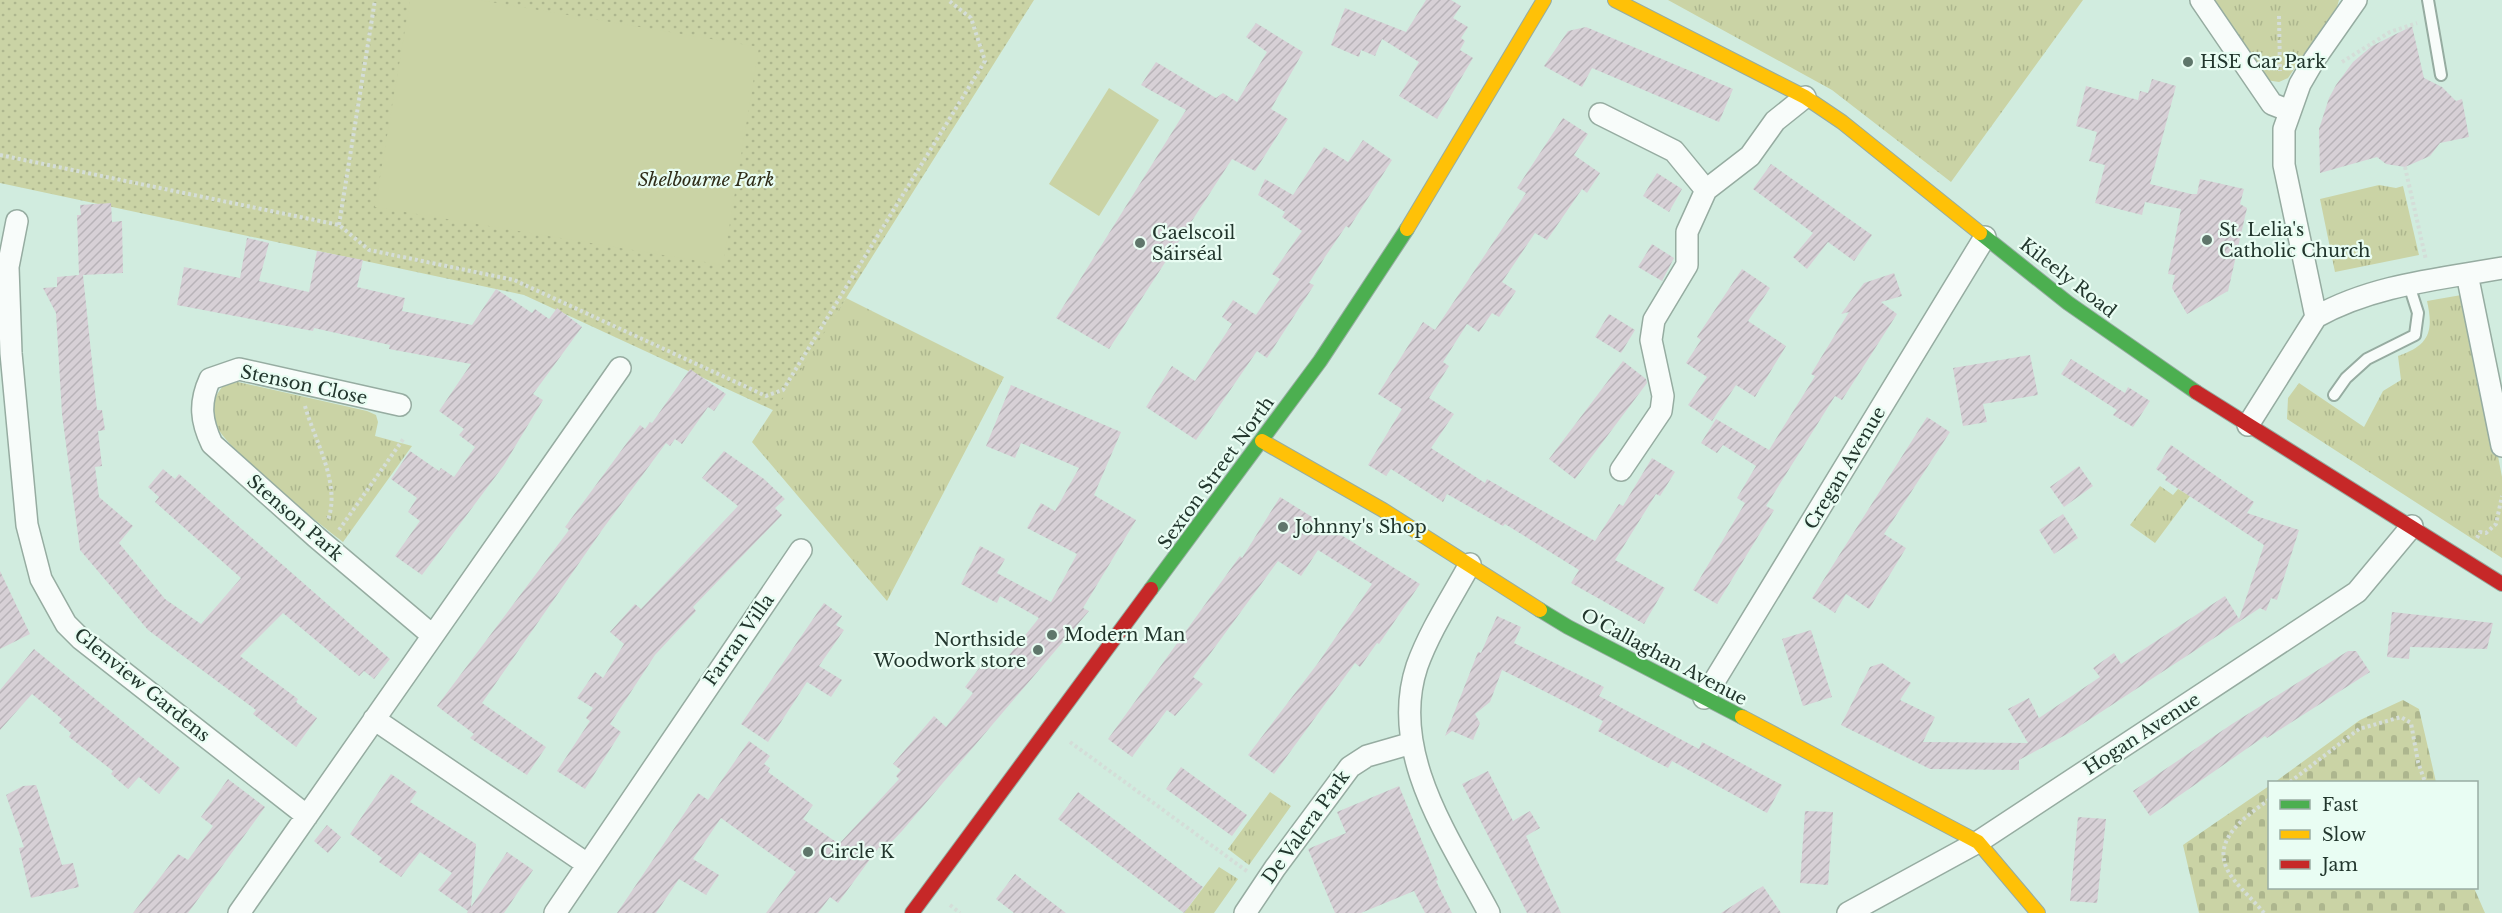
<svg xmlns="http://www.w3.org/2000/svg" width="2502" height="913" font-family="'Libre Baskerville',serif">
	<defs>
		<pattern id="grass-tufts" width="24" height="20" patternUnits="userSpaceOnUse" patternTransform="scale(1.5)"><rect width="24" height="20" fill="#cad3a5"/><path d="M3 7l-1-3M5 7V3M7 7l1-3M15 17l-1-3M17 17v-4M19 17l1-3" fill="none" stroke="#adb68e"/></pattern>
		<pattern id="cemetery-stones" width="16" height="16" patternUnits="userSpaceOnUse" patternTransform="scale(1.5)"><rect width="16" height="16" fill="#cad3a5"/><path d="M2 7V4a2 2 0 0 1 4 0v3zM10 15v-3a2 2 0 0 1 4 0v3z" fill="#adb68e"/></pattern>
		<pattern id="park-dots" width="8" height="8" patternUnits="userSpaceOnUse" patternTransform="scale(1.5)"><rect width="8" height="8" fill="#cad3a5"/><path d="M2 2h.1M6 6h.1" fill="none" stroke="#adb68e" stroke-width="1.8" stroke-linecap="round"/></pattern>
		<pattern id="building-hatch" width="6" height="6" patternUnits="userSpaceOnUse" patternTransform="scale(1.5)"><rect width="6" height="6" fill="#d7d0d6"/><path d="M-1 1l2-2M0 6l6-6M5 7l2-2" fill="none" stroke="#b8b3b8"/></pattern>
	</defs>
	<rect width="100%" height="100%" fill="#d1ecdf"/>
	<!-- grass -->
	<path fill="url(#grass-tufts)" d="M1668 0H2083L1951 182 1832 90Z
		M2215 0H2339L2337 7 2288 78 2279 82 2266 80 2217 7Z
		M2379 185 2396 188 2403 186 2419 255 2335 272 2320 199Z
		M2467 294 2502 477V558L2287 419 2288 398 2299 383 2364 427 2383 391 2401 380 2398 356C2429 345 2434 332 2427 301Z
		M846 298 1004 377 887 601 752 442Z
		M238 382 367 411 376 415 378 422 375 436 412 446 343 542C319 524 229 451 217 427 210 413 213 396 224 385Z
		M2160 486 2173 495 2178 489 2190 496 2155 543 2130 525Z
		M1270 792 1291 806 1249 865 1228 849Z
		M1219 867 1238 879 1214 913H1184Z"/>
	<!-- cemetery -->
	<path fill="url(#cemetery-stones)" d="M2403 700 2419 709 2436 782H2275L2360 720Z
		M2269 786 2270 888H2474L2485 913H2199L2183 845Z"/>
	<!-- park -->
	<path fill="url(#park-dots)" d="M0 0H1034L775 411 524 295 0 183Z"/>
	<!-- pitch -->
	<path fill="#cad3a5" d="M410 0H478L759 47 723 265 375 207Z
		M1109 88 1159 120 1099 216 1049 184Z"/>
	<!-- building -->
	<path fill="url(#building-hatch)" d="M1426 0H1451L1461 6 1453 18 1468 27 1461 38 1465 41 1460 50 1473 58 1437 119 1399 96 1419 62 1382 39 1375 56 1361 50 1359 57 1331 45 1345 8 1406 32Z
		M1256 23 1303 52 1271 109 1288 119 1255 171 1232 159 1109 349 1056 318 1186 110 1141 85 1156 62 1216 98 1223 93 1237 102 1267 52 1246 37Z
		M2412 26 2424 78 2442 87 2456 101 2462 99 2469 137 2440 143 2430 156 2405 167 2386 164 2377 157 2320 173 2319 129 2329 98 2336 85 2353 62 2372 46Z
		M1586 27 1733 89 1719 122 1592 68 1582 87 1544 66 1568 31Z
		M2152 79 2176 86 2150 184 2191 194H2197L2200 179 2244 189 2240 204 2247 208 2228 291 2187 314 2172 288 2175 275 2168 274 2181 209 2145 202 2142 215 2095 203 2105 165 2089 161 2097 132 2076 126 2086 86 2138 100 2140 91 2148 93Z
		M1563 118 1588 134 1574 155 1600 173 1587 193 1582 189 1547 240 1535 233 1502 282 1516 291 1499 317 1492 313 1479 332 1467 324 1443 362 1449 366 1429 398 1454 414 1431 448 1485 483 1487 479 1595 541 1619 504 1623 506 1652 458 1675 472 1660 496 1656 494 1615 560 1665 588 1644 624 1571 583 1579 570 1505 524 1503 526 1447 494 1443 502 1391 469 1386 476 1368 465 1402 409 1378 394 1423 322 1435 330 1526 193 1517 188Z
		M1363 140 1392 160 1349 228 1346 226 1325 257 1309 283 1314 285 1267 358 1257 351 1196 440 1146 407 1172 366 1195 381 1232 324 1222 317 1233 300 1256 315 1280 279 1272 274 1302 231 1282 217 1285 212 1258 195 1265 179 1293 195 1324 147 1348 162Z
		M1771 164 1872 235 1854 261 1828 242 1807 269 1793 257 1813 233 1753 189Z
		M1657 173 1682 189 1669 212 1643 196Z
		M111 203 112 222 122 221 123 273 83 275 97 410H102L105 430 98 431 102 466 95 467 99 497 133 526 119 543 165 599 201 624 241 578 155 502 159 497 148 487 163 469 175 479 179 474 390 659 374 679 364 671 359 676 283 613 240 656 298 699 296 702 317 718 296 747 253 714 256 710 148 630 80 550 62 414 56 313 43 288 57 287V277L79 275 77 215H81L80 205Z
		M247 238 269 243 259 281 309 292 317 251 363 260 357 287 405 298 402 311 472 325 496 289 532 313 535 309 549 319 557 308 582 327 533 394 543 400 504 465 422 575 395 556 420 521 408 512 417 498 391 479 410 451 439 471 441 468 454 477 475 447 459 435 464 429 439 411 471 364 389 349 390 345 314 328 313 331 177 305 184 267 240 278Z
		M1652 244 1674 258 1662 281 1638 267Z
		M1742 269 1770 288 1748 321 1786 346 1755 397 1736 385 1712 421 1688 405 1707 377 1686 363 1701 340 1697 337Z
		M1894 273 1902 296 1881 302 1897 314 1842 400 1835 396 1766 506 1774 510 1717 604 1693 590 1745 503 1737 498 1756 466 1723 445 1717 453 1701 443 1716 419 1769 450 1812 381 1815 376 1811 374 1849 312 1841 314 1864 283Z
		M1609 314 1635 330 1621 353 1595 337Z
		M2030 355 2038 395 1983 404 1987 422 1963 426 1953 368Z
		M2071 359 2125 393 2128 387 2150 401 2133 427 2113 415 2117 410 2061 374Z
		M1623 361 1646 379 1647 383 1575 479 1549 459Z
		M690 369 726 394 714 411 708 407 682 444 675 439 670 446 666 443 602 530 482 703 546 747 527 775 470 738 474 734 437 706 569 530 565 527 640 425 645 429 650 422 652 423Z
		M1011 385 1121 432 1094 495 1136 520 1083 608 1089 611 902 831 883 851 879 847 838 903 830 897 818 913H766L796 872 721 818 693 859 719 875 706 895 679 879 656 913H617L698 793 708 800 749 741 770 756 764 764 770 768 768 772 813 805 803 819 839 844 899 779 896 776 901 770 893 764 934 716 946 727 973 693 965 687 986 659 998 669 1039 618 1000 596 997 603 961 584 980 546 1005 559 997 573 1051 602 1077 554 1027 528 1041 503 1055 511 1079 468 1021 443 1015 458 986 446Z
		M1927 417 1950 432 1884 534 1906 548 1869 609 1846 594 1835 613 1812 598Z
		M2171 445 2254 502 2247 513 2299 530 2277 600 2271 598 2266 611 2260 608 2069 733 2019 760V770L1930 769 1841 725 1870 667 1882 663 1911 683 1900 700 1935 717 1923 742 2028 743 2008 709 2029 698 2039 718 2100 677 2093 668 2114 653 2121 664 2225 596 2239 619 2264 545 2165 480 2167 477 2156 469Z
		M724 451 764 479 785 499 775 508 782 515 693 607 696 611 655 655 610 724 621 732 585 789 557 771 590 721 586 718 593 708 577 698 595 672 603 678 624 644 610 632 635 604 641 609 738 506 702 478Z
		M2079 466 2093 486 2064 507 2050 487Z
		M1280 497 1420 584 1379 644 1377 643 1360 667 1355 663 1274 774 1248 755 1318 663 1372 584 1318 550 1301 576 1278 561 1193 677 1203 684 1175 716 1167 710 1132 757 1108 739 1240 556 1242 558Z
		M2063 514 2078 538 2054 554 2039 530Z
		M0 571 30 634 0 649Z
		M824 603 842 616 836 625 844 630 819 666 842 680 831 697 807 682 768 742 741 724Z
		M2392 612 2493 623 2487 649 2410 647 2409 659 2387 657Z
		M1497 616 1521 627 1514 643 1604 687 1599 696 1699 749 1702 742 1782 785 1767 813 1672 761 1668 768 1649 758 1598 731 1603 721 1502 670 1490 702 1475 714 1480 723 1473 740 1452 731 1445 736 1478 652 1481 653Z
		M1811 630 1832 697 1803 706 1782 639Z
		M34 649 180 768 159 794 139 777 128 789 111 774 113 771 69 737 71 733 59 723 62 719 32 694 0 730V690Z
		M2348 651H2356L2370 672 2267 738 2265 736 2150 816 2133 791 2232 724Z
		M1181 767 1247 815 1232 836 1166 789Z
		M1488 771 1513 821 1530 811 1540 828 1526 836 1561 913H1527L1462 784Z
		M391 774 417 792 410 802 476 844 471 907 507 852 533 870 504 913H467L468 911 438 890 452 873 420 852 401 877 379 862 382 858 350 834Z
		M228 779 265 807 188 913H133L178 854 188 860 213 826 201 817Z
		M36 785 62 865 73 863 79 887 31 898 19 848 24 847 6 795 23 786Z
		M1399 786 1438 880 1436 881 1452 913H1425L1414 891 1361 913H1335L1308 849 1346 833 1337 812Z
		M1078 792 1203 887 1184 913 1058 819Z
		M1805 811 1833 812 1828 885 1800 883Z
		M2078 817 2106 819 2097 903 2070 901Z
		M327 825 341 837 328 853 314 841Z
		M1015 874 1029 885 1066 913H1014L996 899Z
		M1763 886 1781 913H1721Z"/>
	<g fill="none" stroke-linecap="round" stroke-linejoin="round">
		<defs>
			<path id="lane" d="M2428 0 2441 75
				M2334 395 2346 378 2367 359 2415 335 2418 313 2409 285"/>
			<path id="street" d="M2201 0 2272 104 2290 111
				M1600 114 1674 151 1706 190
				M17 221 8 267 11 353 27 525 41 579 66 624 81 639 307 816
				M2467 274 2502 446
				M2316 317C2372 285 2440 279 2502 268
				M400 405 239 369 210 379C199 403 201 421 212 444L316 537 432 635
				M2248 425 2316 317 2284 165V129L2300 84 2314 60 2356 0
				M1621 470 1661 411 1663 396 1651 340 1654 320 1687 265V232L1706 190 1750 156 1775 121 1805 97
				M1470 564C1452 597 1430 630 1417 666 1388 753 1450 839 1489 913
				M1704 698 1985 237
				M374 719 587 864
				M239 913 620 368
				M555 913 801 550
				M1245 913 1275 868 1350 767 1367 756 1412 743
				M1848 913 1978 842 2357 592 2412 526"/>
			<path id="fast" d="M1980 233 2068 303 2196 392
				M1151 589 1320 361 1407 229
				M1540 610 1568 627 1742 717"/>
			<path id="slow" d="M1615 0 1805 97 1842 122 1980 233
				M1407 229 1544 0
				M1262 441 1383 510 1540 610
				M1742 717 1978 842 2038 913"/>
			<path id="jam" d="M2196 392 2502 584
				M912 913 1151 589"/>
		</defs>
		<!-- lane casing -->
		<use href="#lane" stroke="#96aca1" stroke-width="14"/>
		<!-- street casing -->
		<use href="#street" stroke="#96aca1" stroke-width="24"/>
		<!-- fast casing -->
		<use href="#fast" stroke="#96aca1" stroke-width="16"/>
		<!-- slow casing -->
		<use href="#slow" stroke="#96aca1" stroke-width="16"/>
		<!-- jam casing -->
		<use href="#jam" stroke="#96aca1" stroke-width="16"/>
		<!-- path -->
		<path stroke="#d4ddd8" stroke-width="4" stroke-dasharray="3 3" stroke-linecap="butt" d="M2279 16 2280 71
			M2342 62 2390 32 2417 23
			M0 155 339 225 369 250 514 280 766 396 783 390 985 61 971 18 948 0
			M2405 167 2426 260
			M339 225 375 0
			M305 406C315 442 341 483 328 520
			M339 530 404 438
			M2477 538 2480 532 2486 533 2496 524 2502 496
			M1070 742 1248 872
			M2290 782 2359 729 2401 717 2411 723 2418 762 2425 782
			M950 905 960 913
			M2264 913C2253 899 2235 885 2227 869 2212 838 2248 815 2270 799"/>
		<!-- lane -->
		<use href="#lane" stroke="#f8fcfa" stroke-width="10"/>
		<!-- street -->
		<use href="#street" stroke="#f8fcfa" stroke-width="21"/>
		<!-- fast -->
		<use href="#fast" stroke="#4caf50" stroke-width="14"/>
		<!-- slow -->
		<use href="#slow" stroke="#ffc107" stroke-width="14"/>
		<!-- jam -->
		<use href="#jam" stroke="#c62828" stroke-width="14"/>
	</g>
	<!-- markers -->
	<g fill="#5f766b" stroke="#e9fdf3" stroke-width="2">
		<circle cx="2188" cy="62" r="6"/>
		<circle cx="2207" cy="240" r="6"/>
		<circle cx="1140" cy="243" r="6"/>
		<circle cx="1283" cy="527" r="6"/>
		<circle cx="1052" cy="635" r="6"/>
		<circle cx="1038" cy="650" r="6"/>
		<circle cx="808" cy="852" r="6"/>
	</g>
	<g text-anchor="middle" stroke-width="4.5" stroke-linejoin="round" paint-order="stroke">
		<!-- poi labels -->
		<g font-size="18" fill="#22362d" stroke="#e9fdf3" text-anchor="start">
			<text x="2200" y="68">HSE Car Park</text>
			<text x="2219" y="236">St. Lelia's<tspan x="2219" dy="21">Catholic Church</tspan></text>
			<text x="1152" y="239">Gaelscoil<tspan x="1152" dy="21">Sáirséal</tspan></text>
			<text x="1295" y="533">Johnny's Shop</text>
			<text x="1064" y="641">Modern Man</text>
			<text x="1026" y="646" text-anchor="end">Northside<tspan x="1026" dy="21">Woodwork store</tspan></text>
			<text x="820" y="858">Circle K</text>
		</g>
		<!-- park labels -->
		<g font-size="18" font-style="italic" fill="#2f2d19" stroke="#e9fdf3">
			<text x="706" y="186">Shelbourne Park</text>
		</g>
		<!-- street labels -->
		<g font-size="18" fill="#22362d" stroke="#e9fdf3">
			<text transform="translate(2068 278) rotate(38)" y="6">Kileely Road</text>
			<text transform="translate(304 385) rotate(12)" y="6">Stenson Close</text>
			<text transform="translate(1845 468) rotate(-59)" y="6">Cregan Avenue</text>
			<text transform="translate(1216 473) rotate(-54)" y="6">Sexton Street North</text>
			<text transform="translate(295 518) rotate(41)" y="6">Stenson Park</text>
			<text transform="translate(739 640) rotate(-55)" y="6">Farran Villa</text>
			<text transform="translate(1664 657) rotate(28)" y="6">O'Callaghan Avenue</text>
			<text transform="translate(142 685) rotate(39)" y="6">Glenview Gardens</text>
			<text transform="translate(2142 734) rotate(-33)" y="6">Hogan Avenue</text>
			<text transform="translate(1306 827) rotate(-54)" y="6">De Valera Park</text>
		</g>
	</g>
	<!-- legend -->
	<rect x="2268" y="781" width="210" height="108" fill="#e9fdf3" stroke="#99ada4" stroke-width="1.5"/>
	<rect x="2280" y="800" width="30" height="9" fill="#4caf50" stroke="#99ada4" stroke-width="1.5"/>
	<text x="2322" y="811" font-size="18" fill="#22362d">Fast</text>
	<rect x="2280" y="830" width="30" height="9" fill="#ffc107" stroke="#99ada4" stroke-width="1.5"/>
	<text x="2322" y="841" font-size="18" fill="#22362d">Slow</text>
	<rect x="2280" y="860" width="30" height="9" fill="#c62828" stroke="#99ada4" stroke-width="1.5"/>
	<text x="2322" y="871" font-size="18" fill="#22362d">Jam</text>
</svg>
